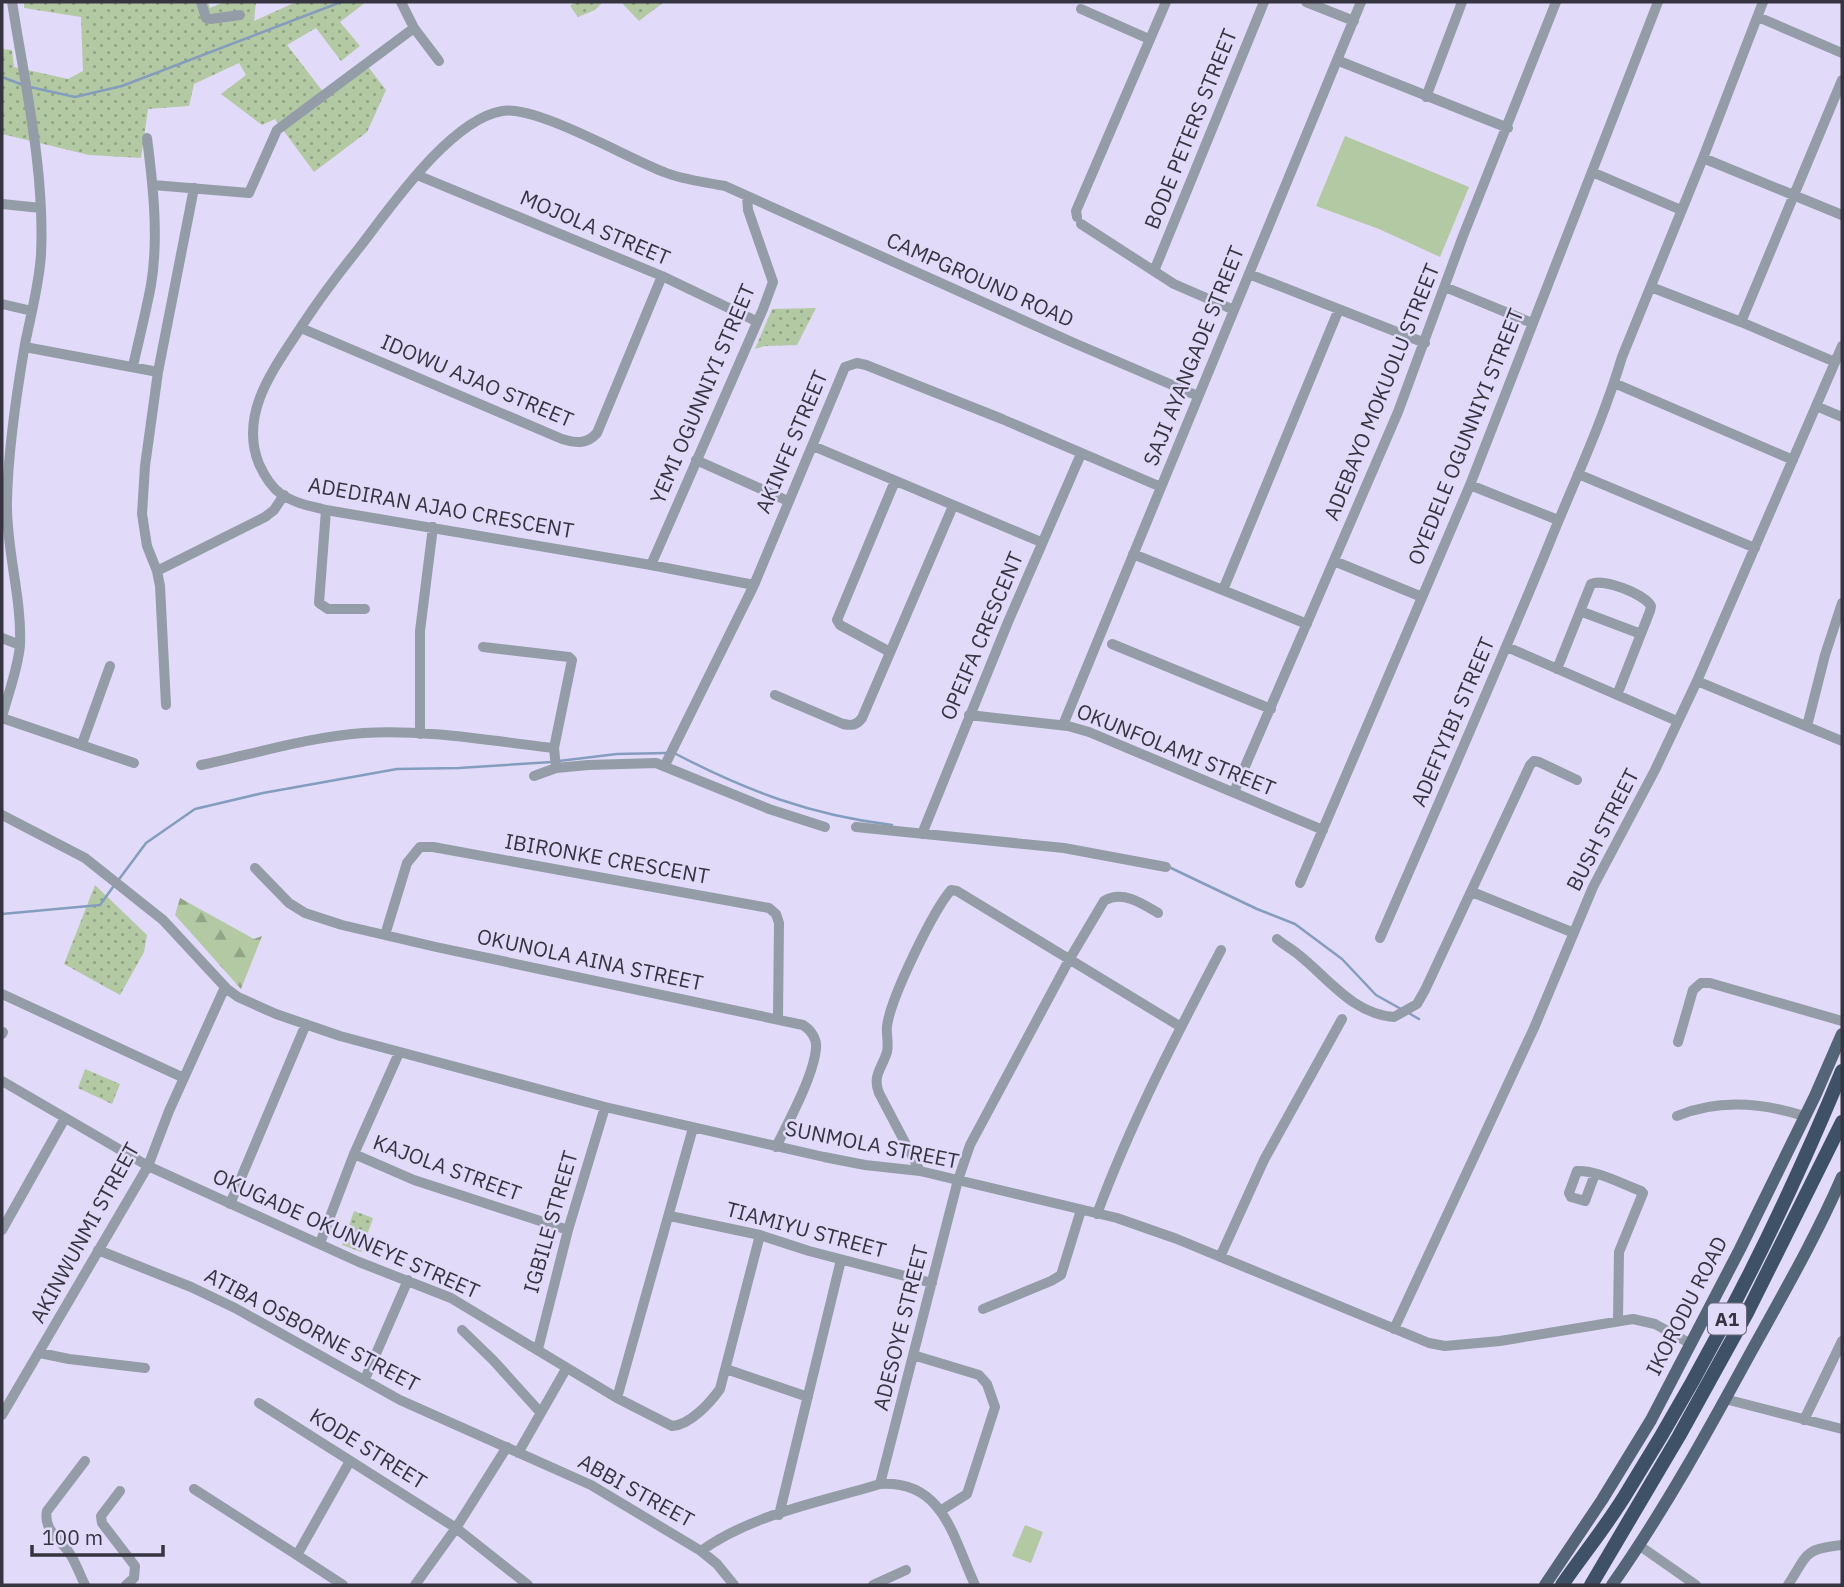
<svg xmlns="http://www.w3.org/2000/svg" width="1844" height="1587" font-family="'IBM Plex Sans',sans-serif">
	<defs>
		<pattern id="green-dots" width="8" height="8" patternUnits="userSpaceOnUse" patternTransform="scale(1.75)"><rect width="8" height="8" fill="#b3c9a3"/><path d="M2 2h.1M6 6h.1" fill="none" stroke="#92a486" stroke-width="1.8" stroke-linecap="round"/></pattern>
		<pattern id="forest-firs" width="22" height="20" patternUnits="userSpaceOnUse" patternTransform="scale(1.75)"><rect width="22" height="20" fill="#b3c9a3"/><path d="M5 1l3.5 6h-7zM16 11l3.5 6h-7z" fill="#92a486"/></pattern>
	</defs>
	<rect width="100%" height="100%" fill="#e1daf9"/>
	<!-- green -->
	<path fill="url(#green-dots)" d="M24 2H208L210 8 224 2H256L254 21 296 2H366L340 22 360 46 341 61 316 28 287 45 324 93 369 68 386 90 367 132 314 172 275 119 262 125 221 94 246 75 239 63 194 84 189 106 148 109 141 158 89 155 2 134V49L12 50 14 67 68 79 83 71 81 17 24 8Z
		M575 2H603L595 10 578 17 570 6Z
		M621 2H664L639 21Z
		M816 308 797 345 765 346 755 349 772 309Z
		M95 885 147 935 144 952 120 995 64 964Z
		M85 1069 120 1084 112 1104 78 1088Z
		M354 1211 373 1218 361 1252 342 1245Z"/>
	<!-- forest -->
	<path fill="url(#forest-firs)" d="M180 898 254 939 262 936 241 989 175 915Z"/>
	<!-- pitch -->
	<path fill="#b3c9a3" d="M1345 136 1469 187 1440 257 1379 229 1316 206Z
		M1025 1525 1043 1532 1031 1563 1012 1556Z"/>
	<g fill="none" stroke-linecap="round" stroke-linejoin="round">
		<!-- stream -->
		<path stroke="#849dbf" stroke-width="2.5" d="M2 77 23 85
			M30 87 75 97 122 86 341 2
			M674 753C747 791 810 815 892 825
			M559 761 617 754 667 753
			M1171 868 1257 909 1295 924 1342 959 1376 995 1401 1009
			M117 882 146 843 195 809 263 793 397 769 459 768 552 762
			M2 914 100 905 113 887
			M1407 1012 1419 1019"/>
		<!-- minor -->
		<path stroke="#939ca7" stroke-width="10" d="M201 2 206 18 211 19 240 15
			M401 2 414 28 439 61
			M1306 2 1354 21
			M1081 9 1149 39
			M1758 17 1842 53
			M1339 61 1508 128
			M1426 97 1462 2
			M1703 158 1842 215
			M1592 172 1681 210
			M417 175 662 276 756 321
			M153 185 249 193 277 130 414 28
			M2 204 41 208
			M1077 217 1076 211 1166 2
			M1081 224 1174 284 1234 310
			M1154 271 1264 2
			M1249 274 1425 343
			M1445 287 1532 323
			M1651 287 1741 322 1835 362
			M2 304 32 311
			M1741 322 1842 80
			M301 328 562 439C576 443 586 445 597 433L662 276
			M25 347 158 372 145 466 142 514 147 546 157 571 160 586 166 705
			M133 366C139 339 146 312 151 285 159 238 153 185 147 138
			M158 372 194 188
			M1614 383 1793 460
			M1816 406 1842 417
			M813 446 1041 542
			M696 460 788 501
			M1578 474 1755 548
			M1470 485 1558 520
			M326 510 319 603 328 609H365
			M1133 554 1307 624
			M1334 561 1422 597
			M651 565 763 309 773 282 748 210 747 196
			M157 571 265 517 274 510 284 495
			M754 585 651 565 326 510C310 506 294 503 281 494 271 487 264 475 259 464 238 412 276 366 303 324 320 298 339 273 359 248 390 208 450 120 502 111 536 105 627 158 664 172 683 180 705 182 725 186L1074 343 1198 396
			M1223 590 1339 309
			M1580 611 1641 634
			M2 638 20 645
			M1112 644 1271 709
			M483 647 569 657 572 660 554 748
			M1507 647 1677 721
			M890 652 840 625 837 620 895 481
			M1557 669 1591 584C1604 578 1644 594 1651 606L1650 611 1617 695
			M1697 681 1842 741
			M775 695 843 724C852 726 857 725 862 718L953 506
			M969 715 1068 726 1089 732 1323 830
			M2 717C8 694 18 669 20 645 22 597 6 550 7 502 8 449 16 396 25 344 31 314 39 285 41 255 45 171 25 85 12 2
			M2 718 134 763
			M1063 725 1361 2
			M1807 726 1825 655 1842 603
			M420 734V631L433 527
			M82 744 110 666
			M201 765C254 754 308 737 363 733 426 729 491 741 554 748L556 768
			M665 765 754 585 845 367 857 363 866 365 1002 419 1161 487
			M534 776 556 768 588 765 656 763 769 809 825 827
			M1234 792 1398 412 1463 236 1556 2
			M2 815 85 858 163 920 227 989 238 997 276 1014 340 1036 605 1107 824 1157 865 1165 920 1171 1117 1218 1177 1239 1429 1343 1445 1346 1500 1341 1633 1319 1655 1324 1691 1344
			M856 827 1064 848 1166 867
			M922 834 1008 622 1081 454
			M255 868 289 903 305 913 342 925 436 947 803 1025C811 1030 817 1039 816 1048 814 1075 789 1121 776 1147
			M1300 883 1470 485 1658 2
			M1472 892 1574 933
			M385 935 407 863 420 847H433L769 908 776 914 779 923 778 1018
			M1380 938C1437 807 1495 676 1549 544 1574 482 1603 421 1622 357L1703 158 1763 2
			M1277 939C1284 945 1292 949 1299 955 1329 979 1353 1014 1394 1017L1417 1004 1425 990 1530 765 1534 761 1539 762 1577 780
			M2 994 184 1078
			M2 1034 3 1032
			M1678 1042 1693 990 1701 983H1710L1842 1021
			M2 1081 148 1166 359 1262 451 1298 617 1398 672 1426C690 1425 710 1403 720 1389L760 1235
			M1677 1116C1718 1099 1763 1103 1804 1116
			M354 1154 414 1180 568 1230
			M920 1171 879 1093C872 1076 882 1068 887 1052 889 1044 886 1034 887 1026 891 997 933 911 951 890L957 891 1181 1027
			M1595 1174 1585 1201 1571 1197 1569 1193 1577 1171C1597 1170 1622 1184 1641 1191L1643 1193 1619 1252 1618 1320
			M230 1204 306 1024
			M1097 1214C1131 1122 1176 1036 1221 950
			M670 1216 760 1235 809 1251 932 1283
			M2 1230 65 1118
			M320 1243 354 1154 399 1053
			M98 1250 191 1287 235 1308 400 1400 591 1485 701 1551 717 1564 734 1585
			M1220 1257 1264 1160 1342 1019
			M983 1309 1051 1281 1061 1275 1081 1210
			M1394 1329 1534 1028 1593 887 1655 770 1697 681 1842 346
			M462 1330 493 1360 540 1412
			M538 1349 568 1230 605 1107
			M40 1353 69 1359 145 1368
			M913 1355 979 1375 987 1384 995 1407 967 1494 940 1511
			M726 1369 808 1397
			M365 1379 408 1280
			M617 1398 693 1128
			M1725 1399 1842 1429
			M259 1403 456 1528 528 1585
			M2 1415 148 1166 169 1111 225 987
			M1804 1420 1842 1341
			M518 1453 566 1369
			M880 1484 958 1180 970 1145 1069 960 1104 901C1122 890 1142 903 1158 913
			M194 1489 297 1555
			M120 1491 101 1516 102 1523 135 1566 134 1578 126 1585
			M779 1515 841 1260
			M1640 1546 1696 1585
			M701 1551C752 1514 821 1502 880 1484 944 1480 953 1538 975 1585
			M85 1585C80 1575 76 1563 70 1554 60 1539 43 1530 47 1511L85 1461
			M343 1585 297 1555 350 1461
			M415 1585 456 1528 507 1447
			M873 1585 906 1570
			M1788 1585C1808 1554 1803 1549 1842 1545"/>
		<!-- major -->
		<path stroke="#556578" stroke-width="12" d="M1545 1585 1602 1500 1651 1420 1740 1249 1815 1096 1842 1034
			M1612 1585C1664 1511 1708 1431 1751 1352 1783 1294 1816 1237 1842 1177"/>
		<!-- highway -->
		<path stroke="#3f5166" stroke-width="14" d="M1562 1585C1584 1553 1609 1523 1629 1489 1712 1356 1782 1216 1842 1071
			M1591 1585 1679 1436 1748 1311 1842 1122"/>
	</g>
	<g text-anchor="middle" stroke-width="5" stroke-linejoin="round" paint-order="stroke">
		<!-- shield labels -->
		<rect fill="#e1daf9" stroke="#696678" stroke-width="2" x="1708" y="1303.5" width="38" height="31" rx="5"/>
		<g font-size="19" font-weight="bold" fill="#363440">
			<text x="1727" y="1326">A1</text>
		</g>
		<!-- street labels -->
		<g font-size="21" fill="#363440" stroke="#e1daf9">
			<text transform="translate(1191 129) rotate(-68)" y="7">BODE PETERS STREET</text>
			<text transform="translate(595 228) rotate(23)" y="7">MOJOLA STREET</text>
			<text transform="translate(980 280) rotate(24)" y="7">CAMPGROUND ROAD</text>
			<text transform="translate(1194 356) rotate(-68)" y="7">SAJI AYANGADE STREET</text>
			<text transform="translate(477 381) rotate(23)" y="7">IDOWU AJAO STREET</text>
			<text transform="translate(1382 392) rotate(-68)" y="7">ADEBAYO MOKUOLU STREET</text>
			<text transform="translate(703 394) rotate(-67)" y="7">YEMI OGUNNIYI STREET</text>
			<text transform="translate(1466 437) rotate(-68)" y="7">OYEDELE OGUNNIYI STREET</text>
			<text transform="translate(792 442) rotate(-67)" y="7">AKINFE STREET</text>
			<text transform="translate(441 508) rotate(10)" y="7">ADEDIRAN AJAO CRESCENT</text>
			<text transform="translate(982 636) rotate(-67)" y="7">OPEIFA CRESCENT</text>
			<text transform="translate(1453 722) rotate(-67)" y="7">ADEFIYIBI STREET</text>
			<text transform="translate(1176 750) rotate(22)" y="7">OKUNFOLAMI STREET</text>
			<text transform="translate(1603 830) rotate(-63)" y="7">BUSH STREET</text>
			<text transform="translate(607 859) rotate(10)" y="7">IBIRONKE CRESCENT</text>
			<text transform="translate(590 960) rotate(12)" y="7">OKUNOLA AINA STREET</text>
			<text transform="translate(872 1145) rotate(11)" y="7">SUNMOLA STREET</text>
			<text transform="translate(447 1168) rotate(20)" y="7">KAJOLA STREET</text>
			<text transform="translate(551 1222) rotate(-74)" y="7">IGBILE STREET</text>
			<text transform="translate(806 1230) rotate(15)" y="7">TIAMIYU STREET</text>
			<text transform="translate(85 1233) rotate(-61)" y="7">AKINWUNMI STREET</text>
			<text transform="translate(346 1234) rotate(24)" y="7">OKUGADE OKUNNEYE STREET</text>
			<text transform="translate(1687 1306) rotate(-63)" y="7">IKORODU ROAD</text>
			<text transform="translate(901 1328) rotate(-76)" y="7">ADESOYE STREET</text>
			<text transform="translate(312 1330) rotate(28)" y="7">ATIBA OSBORNE STREET</text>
			<text transform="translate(368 1449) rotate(32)" y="7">KODE STREET</text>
			<text transform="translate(636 1491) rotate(29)" y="7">ABBI STREET</text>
		</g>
	</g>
	<!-- border -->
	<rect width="1844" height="1587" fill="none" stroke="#363440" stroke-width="7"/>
	<!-- scale -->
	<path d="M32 1545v10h131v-10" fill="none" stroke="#363440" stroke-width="3.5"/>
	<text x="42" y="1545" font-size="21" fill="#363440" stroke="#e1daf9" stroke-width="5" paint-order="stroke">100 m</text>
</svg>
